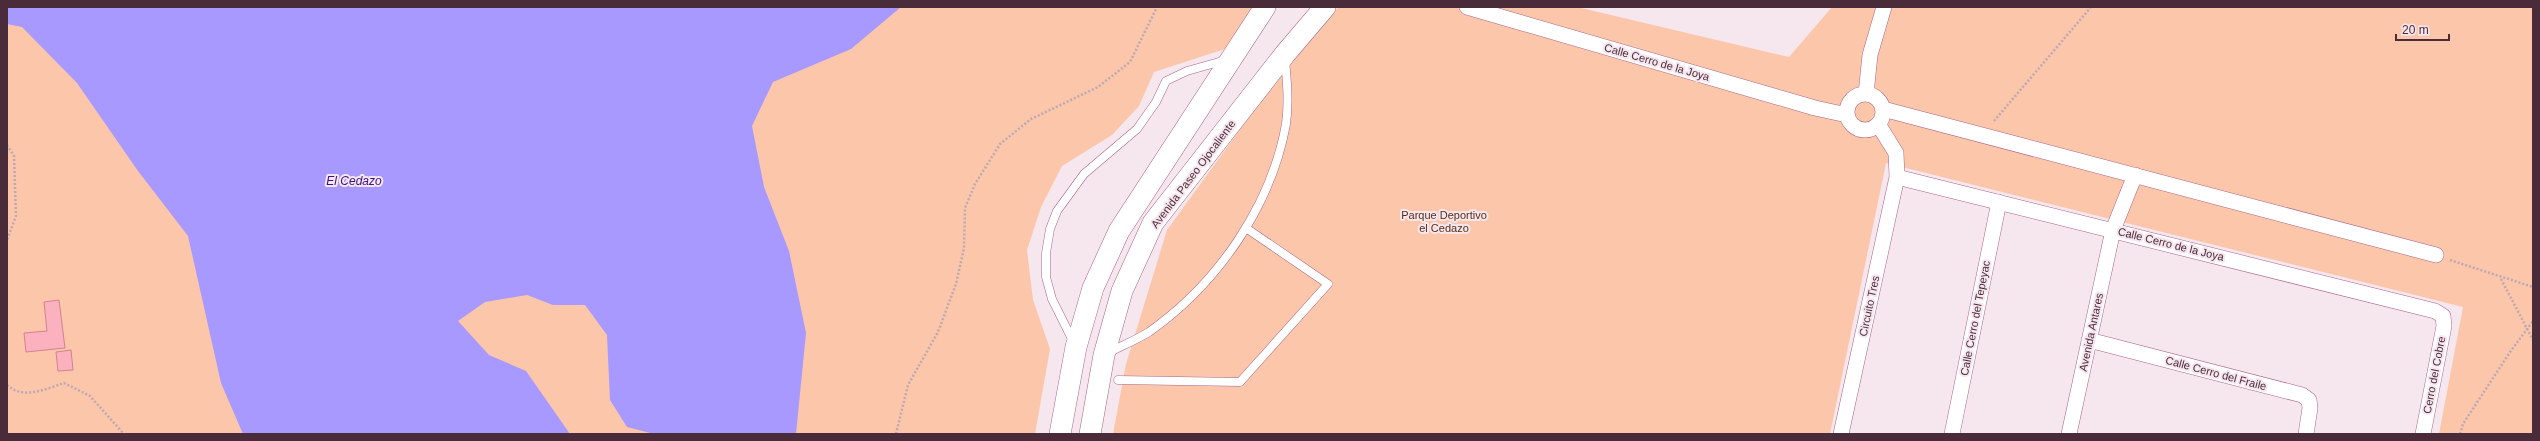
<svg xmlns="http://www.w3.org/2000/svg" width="2540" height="441" font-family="Arial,sans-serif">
	<rect width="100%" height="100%" fill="#f6e6ed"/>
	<!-- green -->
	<path fill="#fcc6aa" d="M7 7H1263L1228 48 1154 72 1139 106 1112 135 1062 166 1041 207 1027 250 1033 300 1050 349 1035 434H7Z
		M1338 7H1577L1789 57 1832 7H2533V434H2439L2463 307 1886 163 1830 434H1113L1126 364 1167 230 1265 95Z"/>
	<!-- water -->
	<path fill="#a799ff" d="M7 7H901L851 49 773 82 752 126 764 187 789 251 806 333 796 434H654L627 427 610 400 607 335 585 305H553L527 295 485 302 458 321 489 355 526 371 570 434H243L221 383 188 236 138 171 77 83 22 27 7 24Z"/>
	<!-- building -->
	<path fill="#fbb2be" stroke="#d28290" d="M59 300 65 348 26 352 24 333 47 331 44 302Z
		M71 350 73 370 58 371 56 352Z"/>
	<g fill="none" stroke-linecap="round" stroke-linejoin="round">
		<defs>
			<path id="service" d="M1073 341 1052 299 1046 277V253L1050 229 1057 211 1084 174 1137 129 1156 102 1166 81 1187 71 1226 60
				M1108 353C1121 346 1136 340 1149 332 1217 284 1271 207 1286 124 1289 103 1287 81 1285 60
				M1118 380 1240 382 1328 284 1246 228"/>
			<path id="minor" d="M1467 7 1815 108 1847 115
				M1866 94 1870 55 1884 7
				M1847 112a18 18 0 1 1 36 0a18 18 0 1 1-36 0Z
				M1883 109 2436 255
				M1897 177 2435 311 2443 316 2444 326 2423 434
				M2089 340 2302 395 2309 400 2310 408 2306 434
				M1841 434 1897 177 1896 153 1878 124
				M1952 434 1999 202
				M2069 434 2113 230 2135 175"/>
			<path id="secondary" d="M1060 434 1076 347 1093 288 1119 231 1265 7
				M1090 434 1104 355 1122 291 1153 223 1285 54 1325 7"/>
		</defs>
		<!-- service casing -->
		<use href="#service" stroke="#aa6588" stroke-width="9"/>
		<!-- minor casing -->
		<use href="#minor" stroke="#aa6588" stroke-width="16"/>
		<!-- secondary casing -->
		<use href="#secondary" stroke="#aa6588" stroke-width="22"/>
		<!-- path -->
		<path stroke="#bda9b2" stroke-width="2.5" stroke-dasharray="2 2" stroke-linecap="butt" d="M1994 121 2091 7
			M7 145 14 156 16 216 7 240
			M2450 260 2533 287
			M2501 279 2533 340
			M7 385C23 400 46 389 64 383L90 396 124 434
			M896 434 908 385 938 332 956 284 964 248 965 208 975 184 1000 144 1031 119 1098 87 1130 62 1157 7
			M2460 434 2463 424 2510 352 2533 321"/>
		<!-- service -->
		<use href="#service" stroke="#fff" stroke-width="8"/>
		<!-- minor -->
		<use href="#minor" stroke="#fff" stroke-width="15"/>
		<!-- secondary -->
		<use href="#secondary" stroke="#fff" stroke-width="21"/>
	</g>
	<g text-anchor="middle" stroke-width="4" stroke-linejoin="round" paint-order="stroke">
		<!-- street labels -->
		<g font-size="11" fill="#492b3a" stroke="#f6e6ed">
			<text transform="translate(1657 62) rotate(16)" y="4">Calle Cerro de la Joya</text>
			<text transform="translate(1193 174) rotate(-53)" y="4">Avenida Paseo Ojocaliente</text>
			<text transform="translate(2171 244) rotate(14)" y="4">Calle Cerro de la Joya</text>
			<text transform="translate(1869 306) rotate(-78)" y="4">Circuito Tres</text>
			<text transform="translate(1975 318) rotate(-79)" y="4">Calle Cerro del Tepeyac</text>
			<text transform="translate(2091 332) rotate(-78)" y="4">Avenida Antares</text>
			<text transform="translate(2216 373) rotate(15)" y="4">Calle Cerro del Fraile</text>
			<text transform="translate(2434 375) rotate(-79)" y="4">Cerro del Cobre</text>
		</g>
		<!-- park labels -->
		<g font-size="11" fill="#572e16" stroke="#f6e6ed">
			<text x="1444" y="219">Parque Deportivo<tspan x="1444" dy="13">el Cedazo</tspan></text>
		</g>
		<!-- water labels -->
		<g font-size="12" font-style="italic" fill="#3c128a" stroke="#f6e6ed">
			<text x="354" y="185">El Cedazo</text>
		</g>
	</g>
	<!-- border -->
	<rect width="2540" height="441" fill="none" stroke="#492b3a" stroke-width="16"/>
	<!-- scale -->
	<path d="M2396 34v6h53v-6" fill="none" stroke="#492b3a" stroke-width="2"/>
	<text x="2402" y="34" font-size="12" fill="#492b3a" stroke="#f6e6ed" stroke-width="3" paint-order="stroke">20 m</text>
</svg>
